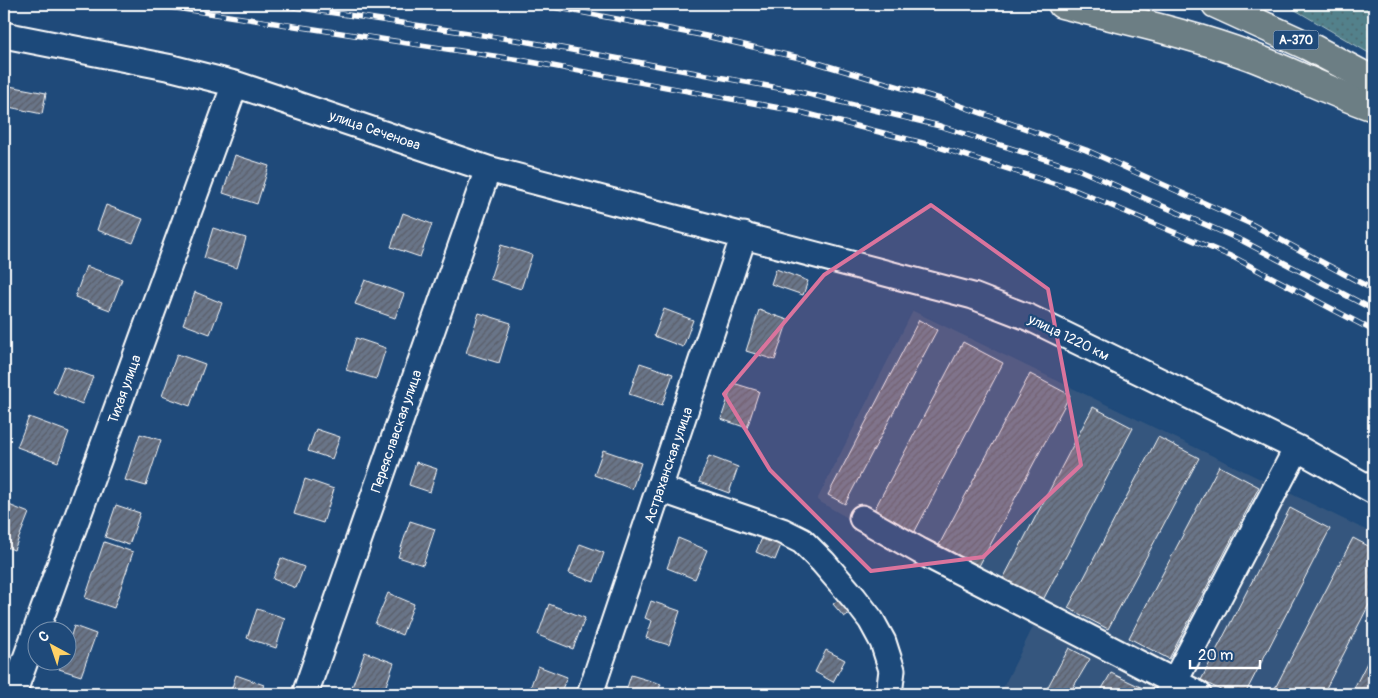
<svg xmlns="http://www.w3.org/2000/svg" width="1378" height="698" font-family="Pangolin,sans-serif">
	<defs>
		<pattern id="grass-dots" width="8" height="8" patternUnits="userSpaceOnUse" patternTransform="scale(1.25)"><rect width="8" height="8" fill="#52818b"/><path d="M2 2h.1M6 6h.1" fill="none" stroke="#4f696f" stroke-width="1.8" stroke-linecap="round"/></pattern>
		<pattern id="building-hatch" width="6" height="6" patternUnits="userSpaceOnUse" patternTransform="scale(1.25)"><rect width="6" height="6" fill="#697488"/><path d="M-1 1l2-2M0 6l6-6M5 7l2-2" fill="none" stroke="#595e67"/></pattern>
	</defs>
	<rect width="100%" height="100%" fill="#1f4a7a"/>
	<filter id="ink" filterUnits="userSpaceOnUse"><feTurbulence type="fractalNoise" baseFrequency=".02" numOctaves="2"/><feDisplacementMap in="SourceGraphic" scale="10" xChannelSelector="R" yChannelSelector="G"/><feConvolveMatrix kernelMatrix="1 2 1 2 8 2 1 2 1" color-interpolation-filters="sRGB"/></filter>
	<g filter="url(#ink)">
		<!-- built -->
		<path fill="#35577e" d="M913 311 1374 534V694H1000L1033 627 817 500Z"/>
		<!-- grass -->
		<path fill="url(#grass-dots)" stroke="#a8c0c5" d="M1285 4H1374V56Z"/>
		<!-- building -->
		<path fill="url(#building-hatch)" stroke="#fff" d="M4 85 46 93 42 114 4 106Z
			M235 155 269 166 257 204 223 193Z
			M106 205 143 219 133 243 97 230Z
			M403 213 432 224 420 257 391 247Z
			M213 228 246 238 237 268 204 258Z
			M501 245 532 255 521 289 490 279Z
			M86 266 122 279 110 310 75 297Z
			M776 269 808 281 803 295 771 284Z
			M365 280 404 294 395 318 355 304Z
			M195 292 222 303 210 334 183 324Z
			M664 309 693 320 683 347 654 336Z
			M759 310 788 320 775 360 746 351Z
			M479 313 511 323 499 363 466 353Z
			M919 320 937 330 845 504 828 495Z
			M356 338 386 348 376 379 346 370Z
			M963 342 1003 363 913 535 872 514Z
			M177 354 205 364 190 406 162 396Z
			M640 363 673 374 662 405 629 394Z
			M64 366 93 377 82 404 53 392Z
			M1030 374 1070 395 979 566 939 545Z
			M733 383 759 391 747 428 721 419Z
			M1093 407 1133 428 1043 600 1003 579Z
			M29 417 69 432 58 462 17 447Z
			M316 429 340 437 332 459 308 451Z
			M140 434 161 440 146 486 125 480Z
			M1158 437 1199 458 1108 629 1068 608Z
			M603 450 641 463 632 489 594 475Z
			M709 456 738 467 729 493 699 482Z
			M416 462 437 469 430 492 409 485Z
			M1219 466 1259 487 1169 659 1129 638Z
			M305 479 334 489 323 523 294 514Z
			M4 503 29 513 14 550 4 546Z
			M116 505 140 513 129 545 105 537Z
			M1290 508 1330 529 1245 694H1228L1201 680Z
			M410 521 435 529 423 565 398 557Z
			M678 538 707 550 695 579 667 568Z
			M762 538 781 545 775 560 756 552Z
			M1353 538 1374 549V595L1323 694H1272Z
			M104 542 133 552 114 608 85 598Z
			M580 544 604 553 594 582 569 573Z
			M281 558 304 567 296 588 273 579Z
			M388 593 414 604 402 635 375 624Z
			M840 599 851 612 844 617 833 604Z
			M651 601 680 611 669 645 646 638 652 621 645 618Z
			M549 604 585 618 573 649 538 635Z
			M257 609 285 618 276 648 247 638Z
			M74 626 96 634 81 676 59 669 62 660H68V645Z
			M1069 648 1090 659 1069 694H1044Z
			M1374 649V694H1351Z
			M826 650 845 660 833 682 815 672Z
			M365 652 394 663 383 694H371L352 687Z
			M538 666 567 677 560 694H528Z
			M1111 673 1149 691 1148 694H1099Z
			M236 675 264 685 260 694H230Z
			M631 675 661 684 657 694H625Z"/>
		<g fill="none" stroke-linecap="round" stroke-linejoin="round">
			<defs>
				<path id="minor" d="M4 35 172 68 235 84 488 169 973 296 1030 318 1297 448 1374 491
					M660 489 782 531 802 541 823 562 854 598 871 620 883 642 892 670 889 694
					M862 518 920 551 1198 694
					M13 694 235 84
					M305 694 488 169
					M590 694 744 235
					M1168 694 1297 448"/>
				<path id="major" d="M1062 4C1125 20 1189 33 1250 56 1292 72 1332 93 1374 107"/>
				<path id="highway" d="M1216 4 1308 46 1374 81"/>
			</defs>
			<!-- minor casing -->
			<use href="#minor" stroke="#fff" stroke-width="29"/>
			<!-- major casing -->
			<use href="#major" stroke="#fff" stroke-width="31"/>
			<!-- highway casing -->
			<use href="#highway" stroke="#fff" stroke-width="31"/>
			<!-- minor -->
			<use href="#minor" stroke="#1f4a7a" stroke-width="25"/>
			<!-- major -->
			<use href="#major" stroke="#6c7e84" stroke-width="28"/>
			<!-- highway -->
			<use href="#highway" stroke="#6c7e84" stroke-width="28"/>
			<defs>
				<path id="rail" d="M149 4 520 60 796 111 935 146 1072 189 1235 258 1374 331
					M274 4 523 41 800 92 940 126 1080 170 1243 241 1374 310
					M538 4 706 36 804 59 947 101 1086 150 1251 224 1374 290"/>
			</defs>
			<!-- rail casing -->
			<use href="#rail" stroke="#fff" stroke-width="5.5"/>
			<!-- rail -->
			<use href="#rail" stroke="#1f4a7a" stroke-width="4" stroke-dasharray="11" stroke-linecap="butt"/>
		</g>
	</g>
	<!-- marked area -->
	<path fill="#da749d" fill-opacity="0.2" stroke="#da749d" stroke-width="4" stroke-linejoin="round" d="M931 205 1048 289 1081 465 983 557 871 571 770 470 724 394 824 275Z"/>
	<g text-anchor="middle" stroke-width="4.5" stroke-linejoin="round" paint-order="stroke">
		<!-- shield labels -->
		<rect fill="#1f4a7a" stroke="#bcc9d7" stroke-width="1" x="1273.5" y="30.5" width="45" height="19" rx="4"/>
		<g font-size="12" font-weight="bold" fill="#fff">
			<text x="1296" y="44">А-370</text>
		</g>
		<!-- street labels -->
		<g font-size="14" fill="#fff" stroke="#1f4a7a">
			<text transform="translate(375 130) rotate(19)" y="5">улица Сеченова</text>
			<text transform="translate(1069 337) rotate(26)" y="5">улица 1220 км</text>
			<text transform="translate(124 389) rotate(-70)" y="5">Тихая улица</text>
			<text transform="translate(396 431) rotate(-71)" y="5">Переяславская улица</text>
			<text transform="translate(668 465) rotate(-71)" y="5">Астраханская улица</text>
		</g>
	</g>
	<!-- margin -->
	<rect width="1378" height="698" fill="none" stroke="#1f4a7a" stroke-width="20"/>
	<rect x="10" y="10" width="1358" height="678" fill="none" stroke="#fff" stroke-width="2" filter="url(#ink)"/>
	<!-- north arrow -->
	<g transform="translate(52 646) rotate(320)"><circle r="24" fill="#1f4a7a" stroke="#7992af"/>
	<path d="M0-4L9 19L0 12L-9 19Z" fill="#ffd166"/>
	<text y="-8" font-size="14" font-weight="bold" text-anchor="middle" fill="#ffffff">С</text>
	</g>
	<!-- scale -->
	<path d="M1190 660v8h70v-8" fill="none" stroke="#ffffff" stroke-width="2.5"/>
	<text x="1198" y="660" font-size="15" fill="#ffffff" stroke="#1f4a7a" stroke-width="4" paint-order="stroke">20 m</text>
</svg>
